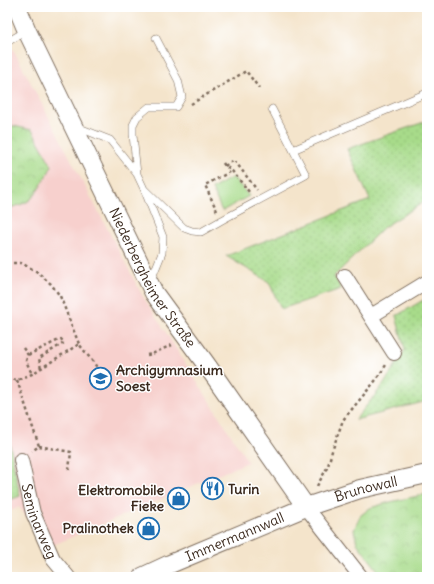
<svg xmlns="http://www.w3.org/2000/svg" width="434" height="584" font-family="Delius,sans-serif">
	<defs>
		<pattern id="park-crowns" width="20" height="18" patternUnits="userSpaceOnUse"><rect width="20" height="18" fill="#a7db8a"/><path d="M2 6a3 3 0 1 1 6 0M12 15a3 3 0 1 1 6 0" fill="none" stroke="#91bc77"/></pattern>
		<pattern id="garden-dots" width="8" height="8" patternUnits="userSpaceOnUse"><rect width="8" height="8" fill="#a7db8a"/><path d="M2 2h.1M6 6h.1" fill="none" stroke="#91bc77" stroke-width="1.8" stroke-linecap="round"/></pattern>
	</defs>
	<rect width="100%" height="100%" fill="#fff"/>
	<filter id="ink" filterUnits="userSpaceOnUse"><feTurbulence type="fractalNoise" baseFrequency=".025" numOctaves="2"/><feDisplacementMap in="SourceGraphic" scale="8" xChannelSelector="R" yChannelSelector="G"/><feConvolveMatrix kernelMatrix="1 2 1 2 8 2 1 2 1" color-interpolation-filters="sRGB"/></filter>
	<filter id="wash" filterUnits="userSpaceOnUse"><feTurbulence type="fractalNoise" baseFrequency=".012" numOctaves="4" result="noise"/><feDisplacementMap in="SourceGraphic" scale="16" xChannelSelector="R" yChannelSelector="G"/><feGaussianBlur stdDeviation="0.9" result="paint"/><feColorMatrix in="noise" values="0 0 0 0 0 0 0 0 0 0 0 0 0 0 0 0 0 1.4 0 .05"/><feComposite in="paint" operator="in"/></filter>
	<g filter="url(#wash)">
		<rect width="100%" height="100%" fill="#f4e4cb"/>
		<!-- built -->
		<path fill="#f7d0cd" d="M13 49 142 295 248 462 51 546 19 507 7 512V51Z"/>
		<!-- grass -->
		<path fill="#a7db8a" stroke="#718254" d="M233 177 249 196 222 211 212 189Z"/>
		<!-- park -->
		<path fill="url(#park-crowns)" stroke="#718254" d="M9 125 32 130 52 166C47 175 38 192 31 199 25 204 15 207 7 208V127Z
			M427 494V577H383L357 543 354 530 360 516 370 508 390 502Z"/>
		<!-- garden -->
		<path fill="url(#garden-dots)" stroke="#718254" d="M427 121V200L384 227 334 276 341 289 281 309 269 282 226 256 370 200 347 149Z
			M425 299 427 306V401L355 420 384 384 405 350 396 316Z
			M7 429 20 496 7 501Z"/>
	</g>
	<g filter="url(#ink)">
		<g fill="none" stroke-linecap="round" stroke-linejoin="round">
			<defs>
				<path id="service" d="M7 42 26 31
					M77 127 110 140 137 174 144 189 163 237 162 253 151 280
					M293 150 427 93
					M137 174 133 135V125L137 117 149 107H176L182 97 178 80 156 38
					M144 189 184 228 192 231 201 232 222 220 306 175 272 109"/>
				<g id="minor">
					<path d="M345 276 394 353"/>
					<path d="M371 316 427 282"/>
					<path id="s1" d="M21 460 33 513 53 559 68 577"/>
					<path d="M306 507 361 577"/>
				</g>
				<g id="tertiary">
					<path id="s2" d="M17 7 27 31 154 293 206 364 306 507"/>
					<path id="s3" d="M142 577 170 564 306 507 360 489 427 474"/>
				</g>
			</defs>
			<!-- service casing -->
			<use href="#service" stroke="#7c6b5b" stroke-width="8"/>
			<!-- minor casing -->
			<use href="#minor" stroke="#7c6b5b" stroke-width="16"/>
			<!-- tertiary casing -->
			<use href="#tertiary" stroke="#7c6b5b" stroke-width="20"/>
			<!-- path -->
			<path stroke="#7c6b5b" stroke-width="2.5" stroke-dasharray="3 3" stroke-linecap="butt" d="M191 104 246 71 259 88
				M223 163 225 166 232 171 250 193
				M225 166 234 160 257 190
				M217 211 205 185 232 171
				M7 263H21L36 271 51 284 60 296 79 344
				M23 348 28 355 26 361 32 374
				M28 355 61 339 64 343 39 358 41 369
				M147 355 152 354 172 345
				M7 378 17 380 32 374 79 344 103 375
				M17 380 39 446 32 451
				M39 446 71 452 69 470
				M317 486 328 466 332 451 343 420 376 380 386 365"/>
			<!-- service -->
			<use href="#service" stroke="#fff" stroke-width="7"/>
			<!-- minor -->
			<use href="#minor" stroke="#fff" stroke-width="14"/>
			<!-- tertiary -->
			<use href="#tertiary" stroke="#fff" stroke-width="18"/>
		</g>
	</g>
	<!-- icons -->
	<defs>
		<symbol id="school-ring" viewBox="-11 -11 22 22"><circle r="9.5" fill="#fff" stroke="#1f6fb2" stroke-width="1.5"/><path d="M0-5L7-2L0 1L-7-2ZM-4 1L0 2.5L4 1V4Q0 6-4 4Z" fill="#1f6fb2"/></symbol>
		<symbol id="restaurant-ring" viewBox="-11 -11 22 22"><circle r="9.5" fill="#fff" stroke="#1f6fb2" stroke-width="1.5"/><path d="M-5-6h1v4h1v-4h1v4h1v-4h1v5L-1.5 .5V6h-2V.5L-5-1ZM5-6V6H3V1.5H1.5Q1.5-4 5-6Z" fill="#1f6fb2"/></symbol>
		<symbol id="shop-ring" viewBox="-11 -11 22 22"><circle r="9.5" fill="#fff" stroke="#1f6fb2" stroke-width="1.5"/><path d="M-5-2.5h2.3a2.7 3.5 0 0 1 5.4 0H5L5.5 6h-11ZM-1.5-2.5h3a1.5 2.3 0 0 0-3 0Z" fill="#1f6fb2"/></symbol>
	</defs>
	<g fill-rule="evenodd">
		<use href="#school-ring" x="88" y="366" width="25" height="25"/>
		<use href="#restaurant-ring" x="200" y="476" width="25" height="25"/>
		<use href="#shop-ring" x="166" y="486" width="25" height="25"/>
		<use href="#shop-ring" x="136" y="516" width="25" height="25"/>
	</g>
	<g text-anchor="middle" stroke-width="3" stroke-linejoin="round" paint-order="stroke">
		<!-- street labels -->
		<g font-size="14" fill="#3b2a1e" stroke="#fff">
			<text dy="5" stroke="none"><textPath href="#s2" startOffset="303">Niederbergheimer Straße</textPath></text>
			<text dy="5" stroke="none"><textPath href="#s3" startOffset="241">Brunowall</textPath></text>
			<text dy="5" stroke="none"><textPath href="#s1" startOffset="64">Seminarweg</textPath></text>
			<text dy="5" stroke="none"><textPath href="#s3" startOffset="101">Immermannwall</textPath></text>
		</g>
		<!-- poi labels -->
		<g font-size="14" font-weight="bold" fill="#3b2a1e" stroke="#fff" text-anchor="start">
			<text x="116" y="375">Archigymnasium<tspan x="116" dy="16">Soest</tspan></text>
			<text x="228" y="494">Turin</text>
			<text x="164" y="495" text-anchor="end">Elektromobile<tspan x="164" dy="16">Fieke</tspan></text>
			<text x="134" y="533" text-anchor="end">Pralinothek</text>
		</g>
	</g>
	<!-- margin -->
	<rect width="434" height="584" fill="none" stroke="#fff" stroke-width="24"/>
</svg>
